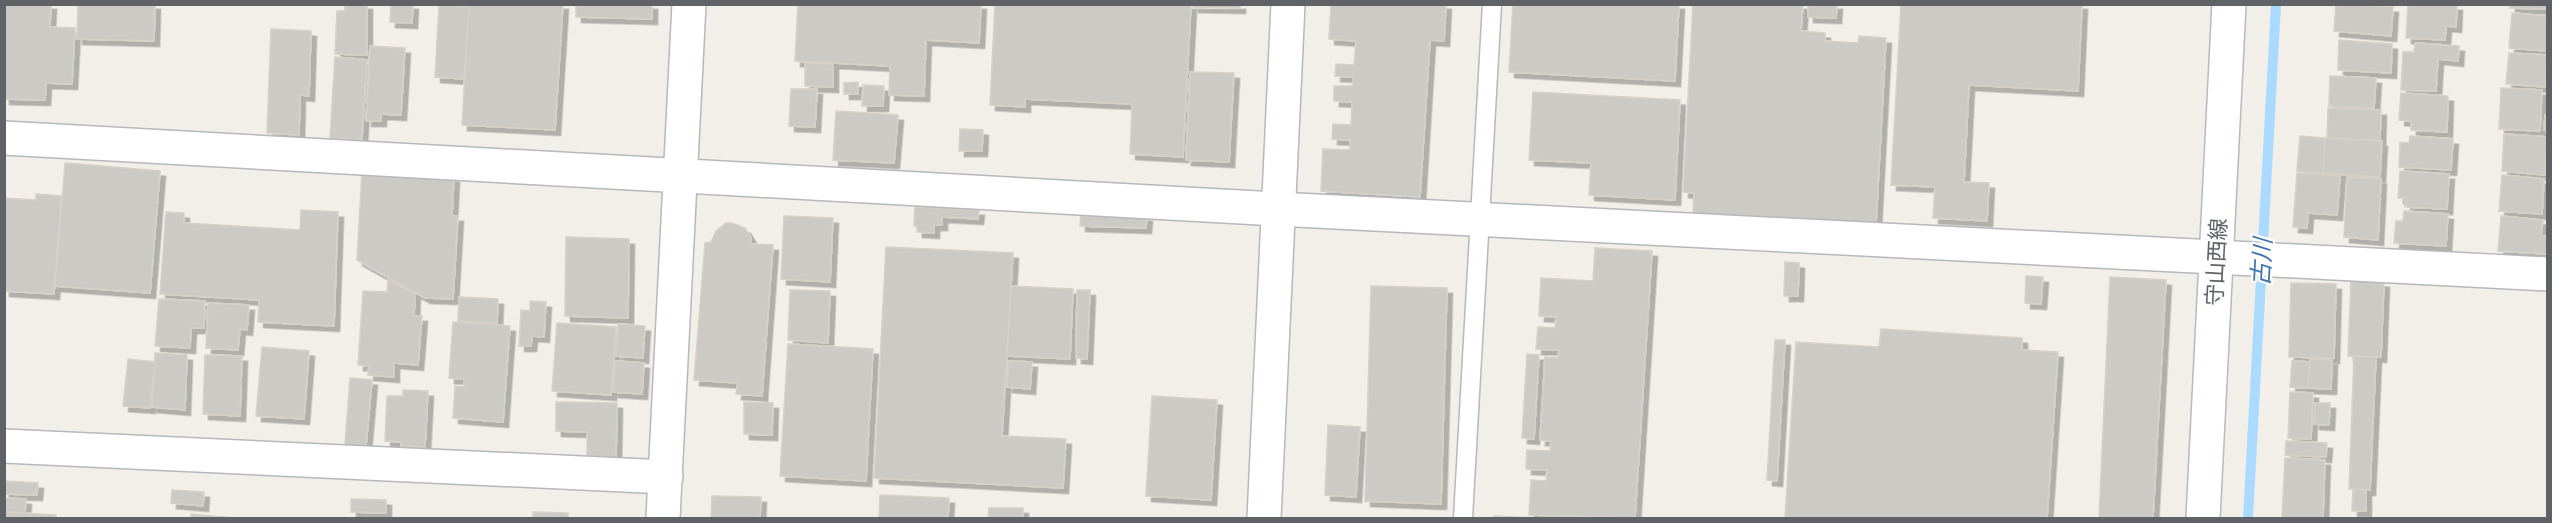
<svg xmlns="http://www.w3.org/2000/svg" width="2552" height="523" font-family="Figtree,'Noto Sans JP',sans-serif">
	<defs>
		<filter id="shadow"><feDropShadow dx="5.5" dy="5.5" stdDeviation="0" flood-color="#0004"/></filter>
	</defs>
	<rect width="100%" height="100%" fill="#f1efe8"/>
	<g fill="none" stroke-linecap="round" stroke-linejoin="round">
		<!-- stream -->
		<path stroke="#aadaff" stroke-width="10" d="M2248 518 2276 4"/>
	</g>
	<!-- building -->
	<path fill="#cccac5" stroke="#d6d1c6" stroke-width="1.5" filter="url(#shadow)" d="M4 4H51L50 27 75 28 72 84 46 83 45 100 4 99Z
		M78 4H155L154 41 77 39Z
		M345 4H367V55L335 54 337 11H345Z
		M391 4H413L412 23 390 22Z
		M436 4H469V7Z
		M469 4H563L555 130 462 125Z
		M576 4H652V19L576 17Z
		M798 4H981L979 43 926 40 924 96 889 95 890 66 795 61Z
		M995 4H1191L1183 157 1130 154 1132 104 1025 99V107L990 105Z
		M1193 4H1240V8L1193 7Z
		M1331 4H1446L1444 41 1430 40 1420 197 1321 191 1323 149 1350 150V140L1332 139 1333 124 1351 125 1352 102 1334 101V86H1353V77L1335 76 1336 64 1354 65 1356 41 1329 39Z
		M1513 4H1679L1675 81 1509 72Z
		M1693 4H1803L1801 31 1825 33V41L1858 43 1859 36 1886 38 1876 224 1693 215 1694 193 1683 192Z
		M1808 4H1837L1836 18 1808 17Z
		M1901 4H2082L2078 91 1969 85 1964 182 1989 183 1987 221 1933 218 1935 187 1891 185Z
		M2336 4 2393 7 2391 36 2334 31Z
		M2408 4 2457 5 2456 27 2446 26 2445 40 2406 38Z
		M2510 4H2548V9L2510 8Z
		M439 5 469 7 464 79 435 77Z
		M2512 13 2548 16V51L2509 48Z
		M271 29 311 31 309 96 300 95 299 135 267 133Z
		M2339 40 2392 44 2391 73 2338 70Z
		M2415 43 2459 46 2458 61 2438 59 2436 91 2401 90 2403 52H2414Z
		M370 46 405 48 401 115 381 114V121H366Z
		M2509 53 2547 55 2546 87 2506 84Z
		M335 57 367 60 362 139 330 138Z
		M805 63 833 64V87L805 86Z
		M1190 72 1234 73 1229 162 1186 160Z
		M2330 76 2376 78 2374 108 2329 106Z
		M858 82V94H844V83Z
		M863 85 884 86 883 106H862Z
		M2501 88 2542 90 2540 131 2499 129Z
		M791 89H817L815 127 789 126Z
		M1533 92 1680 100 1675 200 1589 195 1591 163 1529 160Z
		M2401 93 2448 96 2447 132 2411 130V121L2399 120Z
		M2328 108 2381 110 2380 140 2327 138Z
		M836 111 898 115 894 163 833 160Z
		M2545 115H2548V131L2544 130Z
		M960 129 983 130 982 151H959Z
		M2504 134 2548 137 2545 175 2502 171Z
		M2300 136 2325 138 2323 173 2297 171Z
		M2410 136 2453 139 2451 170 2399 167 2400 142 2409 143Z
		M2325 138 2382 141 2380 177 2323 173Z
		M65 163 160 171 150 293 55 286Z
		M362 171 454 177 452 216H458L453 299 425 298 357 260Z
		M2400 171 2449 174 2447 209 2405 207V198H2398Z
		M2297 173 2340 176 2337 215 2308 213 2307 228 2293 227Z
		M2502 175 2544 179 2542 214 2499 211Z
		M2347 177 2381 179 2378 240 2344 237Z
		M36 194 61 196 54 294 4 291V198L36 200Z
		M915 207 979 210 978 219 942 217V225H934V233L917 232V226H914Z
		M301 210 338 212 334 326 258 322 259 300 160 294 166 212 184 213V223L300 230Z
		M2404 211 2448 214 2446 246 2394 243 2396 221H2403Z
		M1081 213 1147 216 1146 228 1080 226Z
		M784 216 833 218 830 282 781 279Z
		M2501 216 2543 220 2541 236H2548L2547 254 2498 251Z
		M726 223H732L745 228 751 238V244L773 245 762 396 736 394 738 383 694 380 705 243 711 242 716 231Z
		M566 237 629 239 628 318 565 316Z
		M886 247 1013 253 1002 436 1066 439 1063 488 874 478Z
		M1595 248 1652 251 1635 518 1529 515 1531 480 1546 481 1547 470 1526 469 1527 450 1550 451 1551 441 1540 440 1545 357 1558 358 1559 350 1536 349 1538 327 1555 328 1556 317 1539 316 1541 278 1593 281Z
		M1785 262 1799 263 1798 296H1784Z
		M2026 276 2043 277 2041 304 2025 303Z
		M2110 277 2166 280 2153 518H2099Z
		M388 280 415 294 414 316H422L418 365 394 363V377L368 375 369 366 358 365 363 291 387 292Z
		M2351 280 2384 282 2381 357 2348 356Z
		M2291 283 2336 284 2334 358 2289 357Z
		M1011 286 1073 289 1070 359 1007 356Z
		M1371 286 1447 288 1441 504 1365 501Z
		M790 290 830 291 828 343 788 340Z
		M1077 290H1090L1087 359 1076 358Z
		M459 297 498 299 497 323 458 321Z
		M159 299 205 301 204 328H191L190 348 155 346Z
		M530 301 546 302 544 337 532 336 531 346H519L521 310 530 311Z
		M208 303 249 305 247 330 240 329 238 350 206 348Z
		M453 322 510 326 503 422 453 418 455 386 464 387V379L449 378Z
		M557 323 616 327 611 395 552 391Z
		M618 324 645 326 643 358 616 356Z
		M1881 329 2022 338V350L2058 352 2047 518H1785L1796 342 1879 347Z
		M1775 340H1785L1777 481 1767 480Z
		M788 344 873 349 866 481 780 476Z
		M262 347 309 351 304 419 256 416Z
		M155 353 187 355 185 410 152 407Z
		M1527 354 1539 355 1534 439 1522 438Z
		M205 355 242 356 240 416 203 414Z
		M2354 356 2376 357 2370 490 2349 489Z
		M128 359 155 362 150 408 123 406Z
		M2310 359 2332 360 2331 389 2308 388Z
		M615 361 644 363 642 394 613 392Z
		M1008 361 1032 362 1030 389 1007 387Z
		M2292 361 2310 362 2308 388 2290 387Z
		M350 378 372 380 366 446 345 444Z
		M403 390 428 391 425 447 401 446V442L385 441 387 396H403Z
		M2290 392 2313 393 2311 439 2288 438Z
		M1152 396 1217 400 1211 500 1146 496Z
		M556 402 617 403 616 460 587 459V432L556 431Z
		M744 402 773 403 772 435 744 434Z
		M2315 403H2330L2329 425 2314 424Z
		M1328 425 1360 427 1356 497 1325 495Z
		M2286 441 2327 443 2326 457 2285 455Z
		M2285 458 2325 460 2323 518H2282Z
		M4 481 38 483 37 495 4 494Z
		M2353 489 2366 490V511H2352Z
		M172 490 204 492 203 506 171 503Z
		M880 495 949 498 948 518H879Z
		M712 496 761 497 760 518H711Z
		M4 498 26 499 25 513 4 512Z
		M351 499 386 500V513L351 512Z
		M989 508H1023V518H988Z
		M4 512 56 515 55 518H4Z
		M533 512 568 513V518H533Z
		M191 514 234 518H191Z
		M1494 516 1540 518H1494Z"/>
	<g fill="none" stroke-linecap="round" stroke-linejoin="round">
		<defs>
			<path id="service" d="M1463 518 1492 4"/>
			<path id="minor" d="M4 138 1277 209 2548 274
				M4 446 666 477
				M663 518 689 4"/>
			<path id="tertiary" d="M1264 518 1288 4"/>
			<path id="secondary" d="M2203 518 2229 4"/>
		</defs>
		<!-- service casing -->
		<use href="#service" stroke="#b5b8bc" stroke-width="21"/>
		<!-- minor casing -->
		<use href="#minor" stroke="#b5b8bc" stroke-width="36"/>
		<!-- tertiary casing -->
		<use href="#tertiary" stroke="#b5b8bc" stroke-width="36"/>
		<!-- secondary casing -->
		<use href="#secondary" stroke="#b6babf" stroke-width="36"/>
		<!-- service -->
		<use href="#service" stroke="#fff" stroke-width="18"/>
		<!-- minor -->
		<use href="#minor" stroke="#fff" stroke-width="33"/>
		<!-- tertiary -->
		<use href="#tertiary" stroke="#fff" stroke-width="33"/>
		<!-- secondary -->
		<use href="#secondary" stroke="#fff" stroke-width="33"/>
	</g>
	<g text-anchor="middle" stroke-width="4.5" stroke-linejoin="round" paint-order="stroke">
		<!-- street labels -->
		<g font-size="22" fill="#5f6368" stroke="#fff">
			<text transform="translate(2216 262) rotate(-87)" y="8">守山西線</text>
		</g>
		<!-- water labels -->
		<g font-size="24" font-style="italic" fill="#4174aa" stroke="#fff">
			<text transform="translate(2262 262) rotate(-87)" y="8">古川</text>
		</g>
	</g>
	<!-- border -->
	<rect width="2552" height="523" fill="none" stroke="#5f6368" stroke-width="12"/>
</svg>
